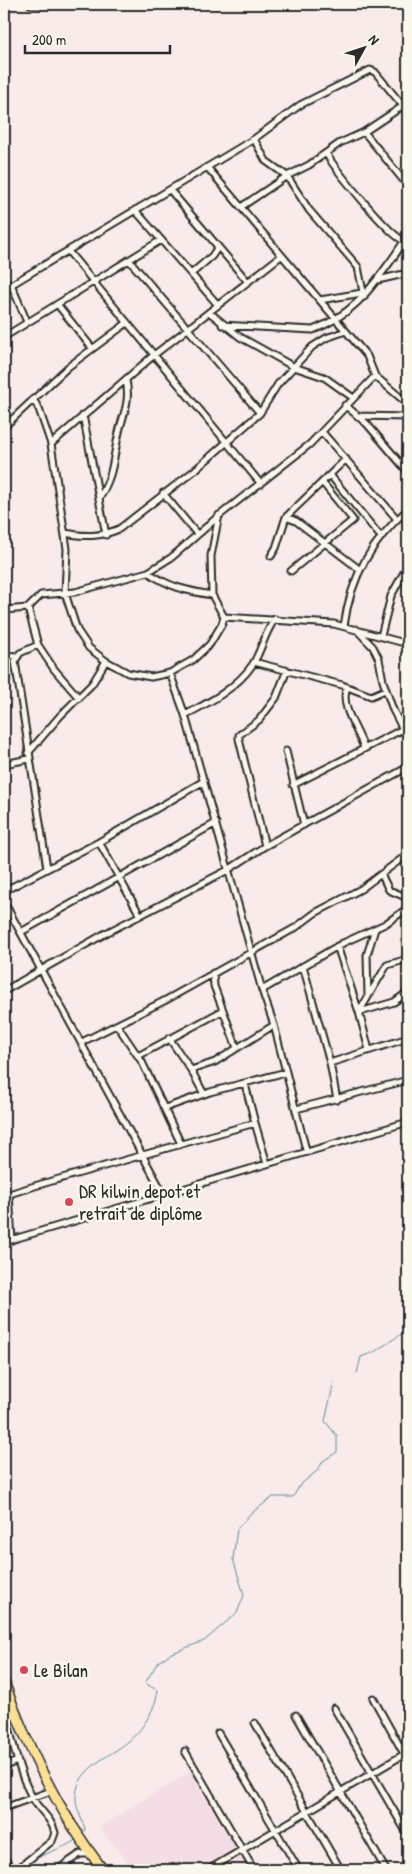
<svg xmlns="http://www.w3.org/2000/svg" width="412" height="1874" font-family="'Patrick Hand',sans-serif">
	<rect width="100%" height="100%" fill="#f8ebe9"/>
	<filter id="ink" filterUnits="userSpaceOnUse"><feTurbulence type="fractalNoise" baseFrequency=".02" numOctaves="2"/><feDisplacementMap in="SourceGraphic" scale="10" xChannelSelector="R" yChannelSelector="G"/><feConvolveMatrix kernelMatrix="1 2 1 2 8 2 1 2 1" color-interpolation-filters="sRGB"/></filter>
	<g filter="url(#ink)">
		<!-- built -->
		<path fill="#f5dde5" d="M191 1771 249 1870H134L99 1827Z"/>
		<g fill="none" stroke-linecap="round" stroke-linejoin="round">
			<!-- stream -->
			<path stroke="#63899e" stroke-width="1" d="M357 1373 361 1357 374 1352 408 1330
				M82 1835 85 1829C82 1819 75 1807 76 1796 78 1766 111 1757 130 1740 144 1728 155 1709 158 1691L145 1683 158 1662 172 1653 204 1641 237 1613 244 1595 233 1559 237 1529 250 1514 273 1497H293L300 1485 318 1470 323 1461 337 1452V1436L325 1421 334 1382
				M24 1870C37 1852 60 1852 77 1839"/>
			<defs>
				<path id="minor" d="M30 4H53
					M364 132 408 186
					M326 153C334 168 391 238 405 241
					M207 167 367 356 375 376 408 404
					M170 190 248 282
					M241 207 287 176 309 165 340 143 364 132 403 106 408 108
					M135 210 218 305
					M68 251 261 484
					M129 260 260 413
					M191 274 212 256 218 247
					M378 280 408 273
					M11 284 27 322
					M4 289 254 139
					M364 297 358 267 309 210 287 176 266 161 254 139 300 105 370 70 375 72 403 106
					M320 300 362 293
					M57 304 92 348
					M209 312 240 337 294 367 324 377 352 397
					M222 325 313 330C351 315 367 294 390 262 396 254 401 245 408 237
					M4 337 161 240
					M33 399 39 409 51 444 67 549 65 593 77 630 89 648 106 661 128 673 151 677 170 673 193 660 210 644 222 624 224 617 212 595C188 591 168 587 148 572
					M345 405 367 424 408 472
					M83 415 106 535
					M358 416 408 417
					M4 427 68 367 127 323
					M322 432 397 519
					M51 444 154 355 281 256
					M330 475 381 537
					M163 493 197 534
					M99 499C114 473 112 464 118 437 122 415 131 404 126 380
					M286 517 296 521 359 569
					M65 533C85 537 100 537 119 529L195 470 260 413 278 384 312 347 326 338 346 331
					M271 556 276 548 286 517 346 459
					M291 571 353 520 322 482
					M212 595 211 556 219 515
					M28 608 38 645 54 669 79 698
					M4 610 28 608 41 595 75 592 148 572 172 557 220 515 310 444 375 376
					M224 617 334 624 408 644
					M344 626C351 576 371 542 408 509
					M356 629 373 647 379 659 383 681 393 710 408 739
					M381 636 391 596 408 565
					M38 645 20 653 15 661 47 868
					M4 655 17 656
					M254 662 342 685 371 696 385 690
					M170 673 185 715 262 990 274 1025 306 1150
					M347 687C339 706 358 729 364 748
					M185 715C210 702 237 688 253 664 262 649 265 632 275 619
					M286 751 304 825
					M28 753 60 716 92 684 106 661
					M4 764 29 759
					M293 785 403 729
					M99 842 140 915
					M265 846 239 739V735L259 720 276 698 287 670
					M381 874 389 890 408 898
					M4 891 99 842 204 781
					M4 902 163 1193
					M21 932 216 823
					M337 946 359 1012 369 1050
					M303 966 330 1063 337 1100
					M213 973 214 986 237 1048
					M262 990 343 943 385 924 408 908
					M4 991 106 933 228 870 265 846 408 767
					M369 995 387 965 408 959
					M359 1012 368 997 367 955 375 929
					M360 1012 394 1002 408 992
					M117 1025 142 1062 181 1144
					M169 1038 191 1070
					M82 1042 166 1000 295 928 315 913 361 889 408 854
					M138 1056 222 1011
					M330 1063 408 1038
					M245 1084 255 1123
					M204 1094 191 1070 215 1062 274 1025
					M165 1108 210 1092 286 1072
					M296 1109 408 1080
					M12 1240 9 1194 38 1185 255 1123 267 1164
					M4 1242 408 1122
					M373 1698 408 1761
					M334 1708 408 1835
					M6 1714C13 1742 18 1772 32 1797 39 1811 52 1818 55 1833L52 1841 16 1870
					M296 1715 386 1870
					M255 1723 341 1870
					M218 1733 299 1870
					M185 1751 254 1870
					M4 1767 17 1761
					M4 1808 51 1791
					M4 1857 12 1870
					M57 1870 80 1854H91
					M94 1870 95 1863 98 1865
					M208 1870 408 1752"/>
				<path id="tertiary" d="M4 1715H16"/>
				<path id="primary" d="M4 1682C28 1750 59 1813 103 1870"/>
			</defs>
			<!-- minor casing -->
			<use href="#minor" stroke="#2b2b2b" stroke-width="9"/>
			<!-- tertiary casing -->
			<use href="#tertiary" stroke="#2b2b2b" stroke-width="10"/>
			<!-- primary casing -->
			<use href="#primary" stroke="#2b2b2b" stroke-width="12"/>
			<!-- minor -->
			<use href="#minor" stroke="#fbf7ec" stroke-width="5"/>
			<!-- tertiary -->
			<use href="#tertiary" stroke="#fbf7ec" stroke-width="6"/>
			<!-- primary -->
			<use href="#primary" stroke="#fbdf96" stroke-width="9"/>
		</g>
	</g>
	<!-- markers -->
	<g fill="#d1495b" stroke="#fbf7ec" stroke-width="2">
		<circle cx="69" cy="1202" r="5"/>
		<circle cx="24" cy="1670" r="5"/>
	</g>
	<g text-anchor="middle" stroke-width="5" stroke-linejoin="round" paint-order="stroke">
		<!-- poi labels -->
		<g font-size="19" fill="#2b2b2b" stroke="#fbf7ec" text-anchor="start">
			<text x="79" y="1198">DR kilwin depot et<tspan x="79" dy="22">retrait de diplôme</tspan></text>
			<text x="34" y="1677">Le Bilan</text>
		</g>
	</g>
	<!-- margin -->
	<rect width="412" height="1874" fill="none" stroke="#fbf7ec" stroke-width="20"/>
	<rect x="10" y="10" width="392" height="1854" fill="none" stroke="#2b2b2b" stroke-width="2" filter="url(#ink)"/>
	<!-- north arrow -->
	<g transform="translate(364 48) rotate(50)" stroke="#fbf7ec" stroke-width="4" paint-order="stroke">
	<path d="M0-4L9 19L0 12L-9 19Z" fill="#2b2b2b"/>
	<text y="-8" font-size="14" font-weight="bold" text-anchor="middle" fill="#2b2b2b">N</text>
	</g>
	<!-- scale -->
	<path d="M25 45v8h145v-8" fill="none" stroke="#2b2b2b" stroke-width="2.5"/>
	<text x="32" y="45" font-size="15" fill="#2b2b2b" stroke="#fbf7ec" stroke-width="4" paint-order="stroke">200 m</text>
</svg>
